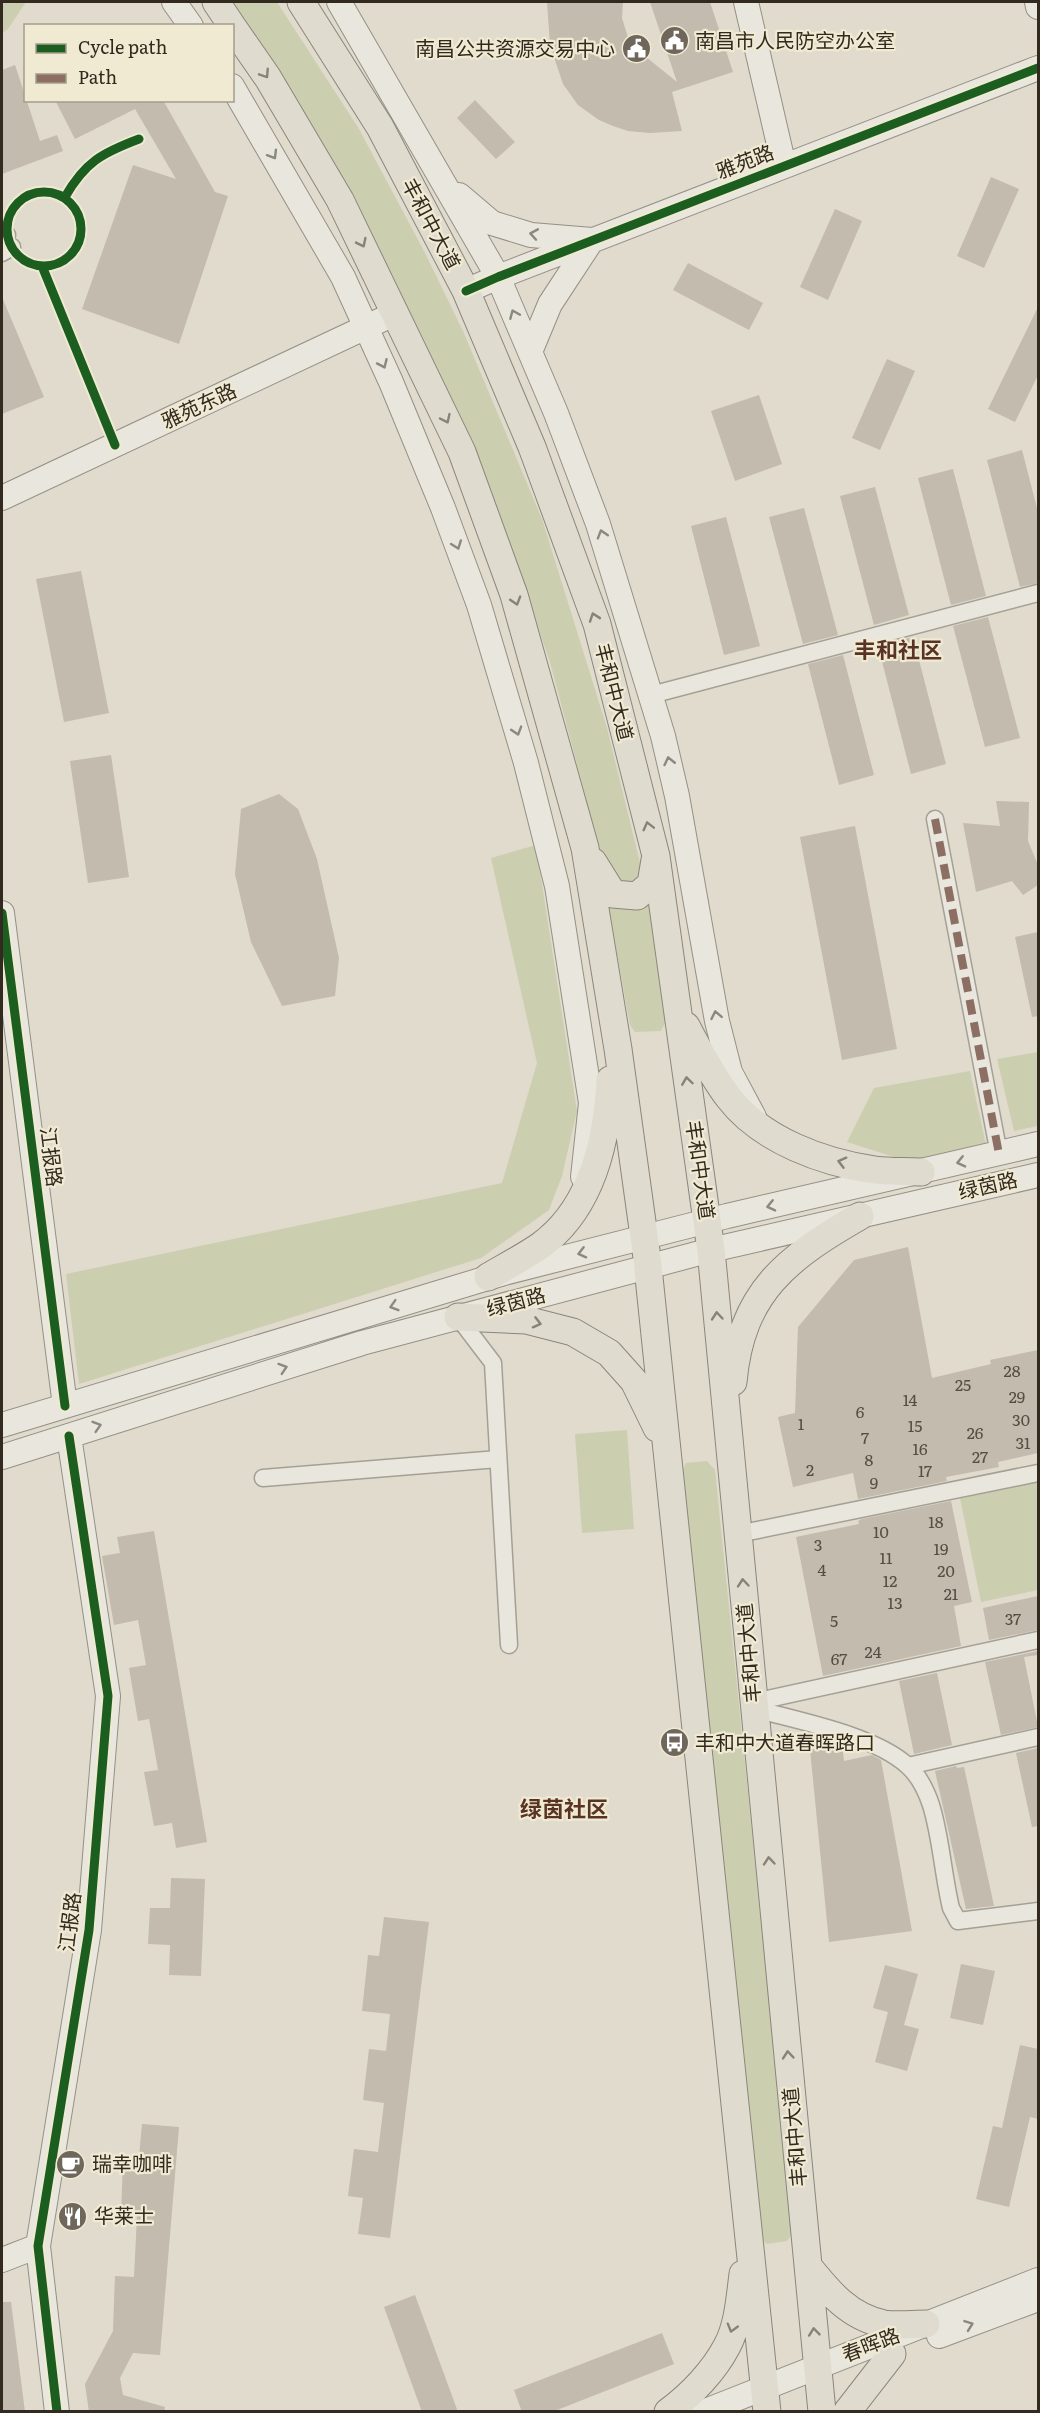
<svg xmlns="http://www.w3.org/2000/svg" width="1040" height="2413" font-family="Literata,'Noto Sans SC',serif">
	<rect width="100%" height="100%" fill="#e0dbcc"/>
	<!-- green -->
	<path fill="#ccceb0" d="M2 2H26L8 29 2 33Z
		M231 2H277L359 129 424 251 463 331 542 519 607 728 646 887 665 1023 661 1031 635 1032 630 1025 606 894 584 791 550 662 498 513 396 283 355 201 294 97Z
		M536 845 577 1111 562 1176 549 1210 481 1258 79 1384 66 1274 502 1183 537 1063 491 858Z
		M1038 1052V1126L1014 1131 997 1059Z
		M970 1071 986 1145 922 1160 897 1158 847 1142 874 1088Z
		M627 1430 634 1529 582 1533 575 1434Z
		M707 1461 715 1470 793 2233 787 2241 767 2244 758 2236 681 1473 686 1463Z
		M1038 1477V1590L981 1602 959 1493Z"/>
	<!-- building -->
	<path fill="#c3bbad" d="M547 2H623L622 18 630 44 677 82 650 2H710L733 72 672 92 682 131 650 133 628 131 613 126 599 120 578 105 563 84 550 45Z
		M15 65 40 141 57 135 63 151 2 174V70Z
		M55 100H163L215 192 228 196 179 344 82 309 133 165 176 179 135 109 75 139Z
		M475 100 515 142 496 159 457 118Z
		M991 177 1019 189 984 268 957 256Z
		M835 209 862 221 828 300 800 287Z
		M688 263 763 303 749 330 673 290Z
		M2 297 44 397 2 414Z
		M1038 307V375L1015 422 988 409Z
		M887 359 915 371 880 450 852 438Z
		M759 395 782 464 735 481 711 411Z
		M1022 450 1038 512V583L1020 587 987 460Z
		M953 469 986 596 951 605 918 478Z
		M875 487 909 615 874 625 840 496Z
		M804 508 838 635 803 644 769 517Z
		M726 517 760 646 724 655 691 526Z
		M81 571 109 713 64 722 36 579Z
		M988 617 1020 738 985 747 953 626Z
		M913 637 946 764 911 774 878 646Z
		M843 655 874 775 839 785 808 664Z
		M111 755 129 877 88 883 70 761Z
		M279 794 298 809 317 859 339 958 335 996 282 1006 251 942 235 874 241 809Z
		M996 801 1029 802 1028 841 1038 865V885L1023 895 1012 881 976 892 963 823 1000 826Z
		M855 826 897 1049 842 1060 800 837Z
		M1038 932V1016L1032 1017 1015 937Z
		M908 1247 932 1378 991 1364 990 1360 1038 1350V1453L998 1462 999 1467 946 1477 947 1481 858 1499 853 1473 793 1487 778 1417 795 1413 798 1327 854 1260Z
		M951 1501 972 1602 954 1606 961 1646 823 1676 796 1537 859 1524 858 1521 862 1519Z
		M154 1531 207 1842 176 1848 172 1823 154 1826 144 1772 158 1770 149 1719 138 1721 129 1668 146 1665 138 1620 114 1625 102 1556 120 1553 117 1537Z
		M1038 1596V1630L989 1640 983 1608Z
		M1038 1651V1655L1024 1657 1038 1727 1001 1735 985 1662Z
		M937 1673 952 1745 914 1754 899 1681Z
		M823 1738 842 1744 844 1761 872 1755 881 1760 912 1931 829 1942 809 1739Z
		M1038 1748V1826L1032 1827 1016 1753Z
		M956 1766 957 1768 964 1767 994 1906 966 1909 935 1771Z
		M171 1878 205 1879 201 1976 169 1975 170 1945 148 1944 150 1908H170Z
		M384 1917 429 1922 390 2238 358 2234 363 2198 348 2196 354 2149 378 2152 384 2103 363 2100 369 2049 386 2051 390 2014 362 2011 368 1955 379 1956Z
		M961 1964 995 1971 983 2025 950 2018Z
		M885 1965 918 1974 904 2025 919 2029 907 2071 875 2062 888 2012 873 2008Z
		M1020 2045 1038 2049V2119L1030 2117 1009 2207 976 2199 993 2126 1002 2128Z
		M142 2124 179 2127 160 2355 133 2353 120 2378 123 2395 165 2407 164 2412H89L85 2384 113 2331 115 2276 134 2277 137 2216 121 2215 123 2161 139 2157Z
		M415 2295 458 2412H422L384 2307Z
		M2 2302H11L25 2412H2Z
		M662 2333 674 2364 552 2412H522L514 2390Z"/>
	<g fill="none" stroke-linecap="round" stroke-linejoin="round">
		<defs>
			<path id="street" d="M2 239 7 235
				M2 253 12 247
				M651 695 1038 593
				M935 819 999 1154
				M458 1317 493 1363 509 1645
				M263 1478 498 1459
				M738 1534 1038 1473
				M754 1702 1038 1640
				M755 1709C799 1721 874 1735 908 1766 919 1776 926 1790 931 1805 941 1837 943 1875 951 1908L958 1921 1038 1911
				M908 1766 1038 1737"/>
			<path id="secondary" d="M174 2 191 26
				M339 2 498 277 556 413 598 524 663 736 677 796 717 1021 730 1072 754 1117
				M746 2 784 166
				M1037 2 1038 7
				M232 86 343 277 391 382 443 508 479 605 526 763 557 886 591 1103 583 1177
				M459 195 492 223 531 235 592 240 550 304 530 352
				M466 291 498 277 1038 68
				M2 498 396 313
				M2 913 65 1406
				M2 1425 504 1273 727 1216 1038 1144
				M2 1457 362 1343 711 1250 1038 1175
				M2 2260 38 2246
				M939 2336 1038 2299
				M57 2412 38 2246 89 1930 108 1696 69 1436
				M703 2412 1038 2280"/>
			<path id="primary" d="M216 2 232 26
				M301 2 380 127 466 291 532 447 597 624 656 856 711 1250 822 2412
				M232 26 268 78 340 200 462 452 514 595 585 848 618 1049 647 1258 767 2412
				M593 862 613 894 637 896 651 884 655 860
				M686 1026C699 1050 712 1076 729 1098 761 1140 824 1163 875 1170 890 1172 906 1171 921 1172
				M488 1277C505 1267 524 1257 540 1246 593 1208 607 1140 610 1080
				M458 1317 526 1320 573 1332 609 1353 634 1381 657 1428
				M733 1382C741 1292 787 1258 860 1216
				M808 2266C829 2292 849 2317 884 2324 897 2326 913 2324 926 2324
				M668 2412C691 2395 714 2371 727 2346 738 2326 740 2298 743 2274
				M847 2412 892 2354"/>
		</defs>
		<!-- street casing -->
		<use href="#street" stroke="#a5a095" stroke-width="19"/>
		<!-- secondary casing -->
		<use href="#secondary" stroke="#959085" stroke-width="26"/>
		<!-- primary casing -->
		<use href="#primary" stroke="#8b867c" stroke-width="29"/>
		<!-- street -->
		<use href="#street" stroke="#e8e6dd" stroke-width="16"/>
		<!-- secondary -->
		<use href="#secondary" stroke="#e8e6dd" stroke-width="24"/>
		<!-- primary -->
		<use href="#primary" stroke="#dfdbcf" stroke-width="27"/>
		<!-- quiet -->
		<path stroke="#8d6e63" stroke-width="8" stroke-dasharray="15 8" stroke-linecap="butt" d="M935 819 999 1154"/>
		<defs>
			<path id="cycleway" d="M7 229a37 37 0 1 1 74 0a37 37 0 1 1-74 0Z
				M65 197C85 162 102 153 139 139
				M42 266 115 445
				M466 291 498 277 1038 68
				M2 913 65 1406
				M57 2412 38 2246 89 1930 108 1696 69 1436"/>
		</defs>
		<!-- cycleway casing -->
		<use href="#cycleway" stroke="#f0ead3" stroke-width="13"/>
		<!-- cycleway -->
		<use href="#cycleway" stroke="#1b5e20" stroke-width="9"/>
	</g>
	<!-- one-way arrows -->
	<defs><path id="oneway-chevron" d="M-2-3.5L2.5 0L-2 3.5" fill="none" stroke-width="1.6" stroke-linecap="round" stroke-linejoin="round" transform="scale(1.5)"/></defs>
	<g stroke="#888277">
		<use href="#oneway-chevron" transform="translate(265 74) rotate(57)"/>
		<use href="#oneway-chevron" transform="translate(362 243) rotate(64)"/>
		<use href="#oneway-chevron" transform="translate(446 419) rotate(65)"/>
		<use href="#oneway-chevron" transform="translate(516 601) rotate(73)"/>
		<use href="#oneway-chevron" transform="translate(594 617) rotate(-109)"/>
		<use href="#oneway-chevron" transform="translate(648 826) rotate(-104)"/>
		<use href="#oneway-chevron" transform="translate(687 1081) rotate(-98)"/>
		<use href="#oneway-chevron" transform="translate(842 1162) rotate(-165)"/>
		<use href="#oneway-chevron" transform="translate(717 1316) rotate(-95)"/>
		<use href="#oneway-chevron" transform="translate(537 1323) rotate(14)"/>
		<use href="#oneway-chevron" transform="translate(743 1583) rotate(-95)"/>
		<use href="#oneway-chevron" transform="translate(769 1861) rotate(-95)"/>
		<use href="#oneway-chevron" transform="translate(788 2055) rotate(-95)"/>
		<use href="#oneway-chevron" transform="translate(732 2328) rotate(106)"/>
		<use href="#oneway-chevron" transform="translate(814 2332) rotate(-96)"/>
	</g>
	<g stroke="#8d887e">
		<use href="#oneway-chevron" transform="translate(273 155) rotate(59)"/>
		<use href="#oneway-chevron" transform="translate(534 234) rotate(-170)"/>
		<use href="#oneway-chevron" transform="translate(514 314) rotate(-113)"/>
		<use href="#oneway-chevron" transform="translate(383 364) rotate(66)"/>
		<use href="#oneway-chevron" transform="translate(602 534) rotate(-107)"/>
		<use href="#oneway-chevron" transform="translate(457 545) rotate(70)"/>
		<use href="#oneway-chevron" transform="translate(517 731) rotate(73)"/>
		<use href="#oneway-chevron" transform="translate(669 761) rotate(-103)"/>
		<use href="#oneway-chevron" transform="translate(716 1015) rotate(-101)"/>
		<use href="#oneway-chevron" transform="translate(961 1162) rotate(167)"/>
		<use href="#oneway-chevron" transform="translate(771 1206) rotate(167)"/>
		<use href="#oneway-chevron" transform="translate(582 1253) rotate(166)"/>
		<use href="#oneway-chevron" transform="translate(394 1306) rotate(163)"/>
		<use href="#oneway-chevron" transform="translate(283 1368) rotate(-18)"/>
		<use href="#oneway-chevron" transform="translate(97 1426) rotate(-17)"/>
		<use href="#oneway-chevron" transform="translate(969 2325) rotate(-20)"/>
	</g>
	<!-- icons -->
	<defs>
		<symbol id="civic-disc" viewBox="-11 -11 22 22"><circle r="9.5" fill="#6f675c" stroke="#f0ead3"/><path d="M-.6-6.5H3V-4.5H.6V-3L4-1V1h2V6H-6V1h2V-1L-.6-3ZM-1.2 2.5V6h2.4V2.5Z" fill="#fff"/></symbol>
		<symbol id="bus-disc" viewBox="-11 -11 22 22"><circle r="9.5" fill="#6f675c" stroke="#f0ead3"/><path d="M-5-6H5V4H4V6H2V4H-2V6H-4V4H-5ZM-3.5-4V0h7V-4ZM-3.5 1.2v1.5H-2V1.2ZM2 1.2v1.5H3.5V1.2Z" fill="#fff"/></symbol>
		<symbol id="cafe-disc" viewBox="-11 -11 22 22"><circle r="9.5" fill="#6f675c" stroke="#f0ead3"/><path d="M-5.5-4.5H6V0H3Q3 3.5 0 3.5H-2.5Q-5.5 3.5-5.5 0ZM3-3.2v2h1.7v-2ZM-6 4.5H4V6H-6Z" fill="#fff"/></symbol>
		<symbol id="restaurant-disc" viewBox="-11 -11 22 22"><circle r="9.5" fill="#6f675c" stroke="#f0ead3"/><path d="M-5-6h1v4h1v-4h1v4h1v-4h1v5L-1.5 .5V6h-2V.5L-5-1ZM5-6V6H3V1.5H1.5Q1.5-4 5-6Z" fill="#fff"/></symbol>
	</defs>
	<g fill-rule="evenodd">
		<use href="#civic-disc" x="658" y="24" width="33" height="33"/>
		<use href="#civic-disc" x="620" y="32" width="33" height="33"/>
		<use href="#bus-disc" x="658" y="1726" width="33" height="33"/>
		<use href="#cafe-disc" x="54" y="2148" width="33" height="33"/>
		<use href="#restaurant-disc" x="56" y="2200" width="33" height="33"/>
	</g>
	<g text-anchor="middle" stroke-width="4.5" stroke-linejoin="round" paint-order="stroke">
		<!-- number labels -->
		<g font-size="16" fill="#564e42">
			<text x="1012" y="1377">28</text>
			<text x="963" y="1391">25</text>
			<text x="1017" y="1403">29</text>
			<text x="910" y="1406">14</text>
			<text x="860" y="1418">6</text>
			<text x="1021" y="1426">30</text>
			<text x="801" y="1430">1</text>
			<text x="915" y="1432">15</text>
			<text x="975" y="1439">26</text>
			<text x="865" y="1444">7</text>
			<text x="1023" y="1449">31</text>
			<text x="920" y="1455">16</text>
			<text x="980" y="1463">27</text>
			<text x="869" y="1466">8</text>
			<text x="810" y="1476">2</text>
			<text x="925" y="1477">17</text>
			<text x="874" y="1489">9</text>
			<text x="936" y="1528">18</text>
			<text x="881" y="1538">10</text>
			<text x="818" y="1551">3</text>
			<text x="941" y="1555">19</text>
			<text x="886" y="1564">11</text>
			<text x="822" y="1576">4</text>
			<text x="946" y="1577">20</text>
			<text x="890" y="1587">12</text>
			<text x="951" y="1600">21</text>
			<text x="895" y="1609">13</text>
			<text x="1013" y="1625">37</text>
			<text x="834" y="1627">5</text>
			<text x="873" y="1658">24</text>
			<text x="839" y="1665">67</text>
		</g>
		<!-- poi labels -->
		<g font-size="20" fill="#32291f" stroke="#f0ead3" text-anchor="start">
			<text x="695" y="48">南昌市人民防空办公室</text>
			<text x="615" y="56" text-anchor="end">南昌公共资源交易中心</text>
			<text x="695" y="1750">丰和中大道春晖路口</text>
			<text x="92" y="2171">瑞幸咖啡</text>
			<text x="94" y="2223">华莱士</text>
		</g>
		<!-- street labels -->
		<g font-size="20" fill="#32291f" stroke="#f0ead3">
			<text transform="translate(745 162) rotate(-21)" y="7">雅苑路</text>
			<text transform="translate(431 224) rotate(62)" y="7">丰和中大道</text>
			<text transform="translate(199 406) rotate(-25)" y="7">雅苑东路</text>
			<text transform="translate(614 692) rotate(76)" y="7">丰和中大道</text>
			<text transform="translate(51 1157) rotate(83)" y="7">江报路</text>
			<text transform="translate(700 1170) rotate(82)" y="7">丰和中大道</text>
			<text transform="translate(988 1186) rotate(-13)" y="7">绿茵路</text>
			<text transform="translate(516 1302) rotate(-15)" y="7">绿茵路</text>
			<text transform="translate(749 1653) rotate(-95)" y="7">丰和中大道</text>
			<text transform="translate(70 1922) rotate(-83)" y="7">江报路</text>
			<text transform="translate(795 2137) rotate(-95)" y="7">丰和中大道</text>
			<text transform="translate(871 2345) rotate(-21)" y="7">春晖路</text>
		</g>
		<!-- quarter labels -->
		<g font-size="22" font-weight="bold" fill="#593324" stroke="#f0ead3">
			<text x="898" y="658">丰和社区</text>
			<text x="564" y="1817">绿茵社区</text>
		</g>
	</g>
	<!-- border -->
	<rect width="1040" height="2413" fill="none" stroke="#32291f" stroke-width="6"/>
	<!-- legend -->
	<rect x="24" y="24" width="210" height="78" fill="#f0ead3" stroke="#a49d8b" stroke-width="1.5"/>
	<rect x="36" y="44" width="30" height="9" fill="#1b5e20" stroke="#a49d8b" stroke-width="1.5"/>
	<text x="78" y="54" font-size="18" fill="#32291f">Cycle path</text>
	<rect x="36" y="74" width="30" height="9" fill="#8d6e63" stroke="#a49d8b" stroke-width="1.5"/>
	<text x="78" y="84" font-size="18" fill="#32291f">Path</text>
</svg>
